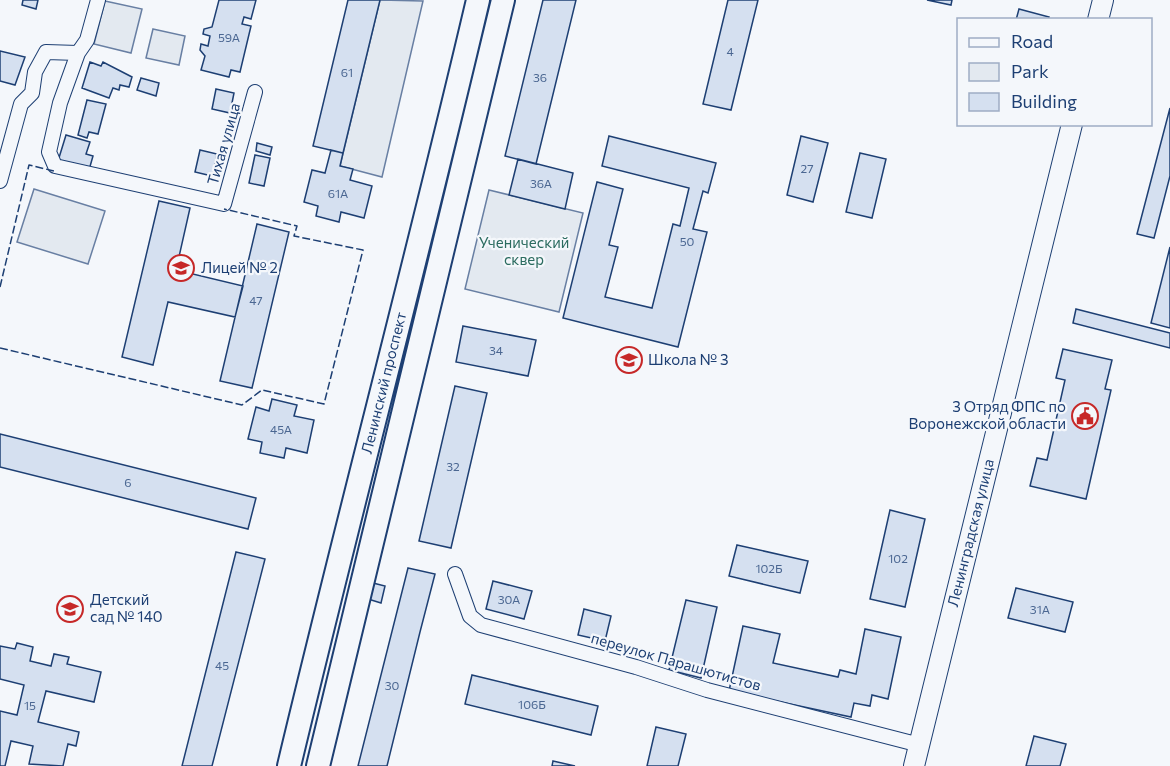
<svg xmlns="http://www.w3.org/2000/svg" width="1170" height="766" font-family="Commissioner,sans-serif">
	<rect width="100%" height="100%" fill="#f4f7fb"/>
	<!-- green -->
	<path fill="#e3e9f0" stroke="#687fa3" stroke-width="1.5" d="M380 0 423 1 382 177 340 166Z
		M105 1 142 9 131 53 94 44Z
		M153 29 185 36 179 65 146 58Z
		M34 189 105 211 88 264 17 242Z
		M489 190 583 213 559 312 465 289Z"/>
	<!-- building -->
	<path fill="#d5e0f0" stroke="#1d3f73" stroke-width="1.5" d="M23 0H38L36 9 22 5Z
		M219 0H256L251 19 244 17 242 24 251 26 240 72 231 70 229 77 201 70 205 56 200 50 201 44 208 46 210 36 203 34 204 29 212 27Z
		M348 0H380L343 153 313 146Z
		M543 0H576L536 164 505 156Z
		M728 0H758L731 110 703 104Z
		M927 0H952L951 5Z
		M1019 9 1049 17 1048 20H1016Z
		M0 51 25 57 15 85 0 81Z
		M90 62 101 66 103 62 132 77 129 87 120 85 119 90 113 88 109 98 82 88Z
		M141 78 159 83 156 96 137 90Z
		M216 89 234 93 230 113 212 109Z
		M87 100 106 104 98 134 89 132 87 138 78 135Z
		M1170 108V176L1154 238 1137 234Z
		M66 135 90 142 86 154 93 156 89 170 58 161Z
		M609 136 716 163 708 193 703 191 693 229 707 232 678 347 563 318 597 182 623 189 609 245 618 247 605 297 652 308 673 224 680 226 689 188 602 166Z
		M801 136 828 143 813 202 787 195Z
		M257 143 272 147 270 155 256 151Z
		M200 150 217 154 212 176 195 172Z
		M331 150 343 153 340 166 353 169 350 180 372 186 364 218 341 212 339 222 316 216 318 206 304 202 312 170 325 173Z
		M860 153 886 159 872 218 846 212Z
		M255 155 270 158 264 186 249 183Z
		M518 159 573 173 565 209 509 195Z
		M159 201 190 208 176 270 243 286 235 317 168 302 153 365 122 357Z
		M257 224 289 232 252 388 220 381Z
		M1170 247V328L1151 323Z
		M1076 309 1170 333V348L1073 323Z
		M463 326 536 340 528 376 456 362Z
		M1063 349 1112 360 1105 389 1111 390 1086 499 1030 486 1037 458 1047 460 1065 380 1056 378Z
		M455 386 487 393 451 548 419 541Z
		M272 399 297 405 294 416 314 420 307 453 286 448 284 458 260 453 262 442 248 439 256 407 269 411Z
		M0 434 256 498 248 529 0 467Z
		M890 510 925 519 905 607 870 599Z
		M737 545 808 561 800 593 729 576Z
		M236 552 265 559 212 766H182Z
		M408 568 435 574 420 632 387 766H358Z
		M493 581 532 591 524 619 486 609Z
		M373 583 385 586 381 603 368 599Z
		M1016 588 1073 602 1065 632 1008 618Z
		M686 600 717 607 701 678 669 670Z
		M584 609 611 616 605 641 578 635Z
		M743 626 780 634 773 663 838 677 840 670 856 674 865 629 901 637 888 699 872 695 870 706 854 703 851 717 729 691Z
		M17 643 33 647 30 661 51 666 54 654 69 657 67 664 101 672 94 702 46 691 38 722 79 732 76 746 68 744 63 766 29 764 33 746 11 741 5 766H0V711L17 715 24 685 0 679V646L15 649Z
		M472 675 598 706 591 735 465 704Z
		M656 727 686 734 678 766H647Z
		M1034 736 1066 744 1060 766H1026Z
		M553 761 575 766H552Z"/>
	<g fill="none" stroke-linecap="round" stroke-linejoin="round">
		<defs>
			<path id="minor" d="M98 0 87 40 78 53 60 103 49 152 55 166 224 204 255 92
				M0 181 21 104 32 93 35 72 46 52 78 53
				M455 574 470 616 481 625 636 667 707 690 920 745"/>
			<path id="secondary" d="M1098 20 1103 0
				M914 766 1072 124"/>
			<path id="primary" d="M289 766C350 510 418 256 478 0
				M318 766 503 0"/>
		</defs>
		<!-- minor casing -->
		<use href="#minor" stroke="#1d3f73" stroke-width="16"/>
		<!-- secondary casing -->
		<use href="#secondary" stroke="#1d3f73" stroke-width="22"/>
		<!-- primary casing -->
		<use href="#primary" stroke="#1d3f73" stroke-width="26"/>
		<!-- minor -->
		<use href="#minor" stroke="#f4f7fb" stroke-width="14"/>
		<!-- secondary -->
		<use href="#secondary" stroke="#f4f7fb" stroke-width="20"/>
		<!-- primary -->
		<use href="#primary" stroke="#f4f7fb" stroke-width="22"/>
		<!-- fence -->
		<path stroke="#1d3f73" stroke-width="1.5" stroke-dasharray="8 3" stroke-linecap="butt" d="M0 287 29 165 54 171
			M0 348 242 405 262 390 324 404 363 250 294 236 297 226 224 209"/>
	</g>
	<!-- icons -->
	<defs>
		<symbol id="school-ring" viewBox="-11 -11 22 22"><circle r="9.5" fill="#f4f7fb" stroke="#c62828" stroke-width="1.5"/><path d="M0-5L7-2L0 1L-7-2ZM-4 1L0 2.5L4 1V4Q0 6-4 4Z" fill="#c62828"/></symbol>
		<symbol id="civic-ring" viewBox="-11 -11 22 22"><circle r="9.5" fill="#f4f7fb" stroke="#c62828" stroke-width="1.5"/><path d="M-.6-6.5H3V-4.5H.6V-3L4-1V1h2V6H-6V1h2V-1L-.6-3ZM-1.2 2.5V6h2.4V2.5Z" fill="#c62828"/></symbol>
	</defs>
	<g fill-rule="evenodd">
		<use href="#school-ring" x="166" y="253" width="30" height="30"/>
		<use href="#school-ring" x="614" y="345" width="30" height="30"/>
		<use href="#civic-ring" x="1070" y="401" width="30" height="30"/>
		<use href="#school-ring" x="55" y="594" width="30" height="30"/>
	</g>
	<g text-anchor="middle" stroke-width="4.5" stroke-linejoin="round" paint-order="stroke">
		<!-- number labels -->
		<g font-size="12" fill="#4b6792">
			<text x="229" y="42">59А</text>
			<text x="730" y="56">4</text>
			<text x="347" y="77">61</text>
			<text x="540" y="82">36</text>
			<text x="807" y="173">27</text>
			<text x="541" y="188">36А</text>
			<text x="338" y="198">61А</text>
			<text x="687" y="246">50</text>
			<text x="256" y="305">47</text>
			<text x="496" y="355">34</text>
			<text x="281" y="434">45А</text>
			<text x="453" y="471">32</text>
			<text x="128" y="487">6</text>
			<text x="898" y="563">102</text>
			<text x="769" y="573">102Б</text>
			<text x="509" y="604">30А</text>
			<text x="1040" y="614">31А</text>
			<text x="222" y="670">45</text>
			<text x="392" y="690">30</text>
			<text x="532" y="709">106Б</text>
			<text x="30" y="710">15</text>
		</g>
		<!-- street labels -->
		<g font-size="15" fill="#1d3f73" stroke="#f4f7fb">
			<text transform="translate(224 144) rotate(-74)" y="5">Тихая улица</text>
			<text transform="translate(384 383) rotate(-76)" y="5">Ленинский проспект</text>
			<text transform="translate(971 533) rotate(-76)" y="5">Ленинградская улица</text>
			<text transform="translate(676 662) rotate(16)" y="5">переулок Парашютистов</text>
		</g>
		<!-- park labels -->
		<g font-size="15" fill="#2c6c60" stroke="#f4f7fb">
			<text x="524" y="248">Ученический<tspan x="524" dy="17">сквер</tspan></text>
		</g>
		<!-- poi labels -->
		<g font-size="15" fill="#1d3f73" stroke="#f4f7fb" text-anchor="start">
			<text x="201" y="273">Лицей № 2</text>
			<text x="648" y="365">Школа № 3</text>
			<text x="1066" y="412" text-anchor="end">3 Отряд ФПС по<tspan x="1066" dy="17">Воронежской области</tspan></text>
			<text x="90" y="605">Детский<tspan x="90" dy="17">сад № 140</tspan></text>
		</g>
	</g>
	<!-- legend -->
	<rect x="957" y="18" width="195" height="108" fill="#f4f7fb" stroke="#9eadc5" stroke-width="1.5"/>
	<rect x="969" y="38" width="30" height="9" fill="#f4f7fb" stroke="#9eadc5" stroke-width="1.5"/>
	<text x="1011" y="48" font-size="18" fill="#1d3f73">Road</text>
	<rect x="969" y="63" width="30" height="18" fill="#e3e9f0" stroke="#9eadc5" stroke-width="1.5"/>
	<text x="1011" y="78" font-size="18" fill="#1d3f73">Park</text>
	<rect x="969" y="93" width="30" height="18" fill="#d5e0f0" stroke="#9eadc5" stroke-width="1.5"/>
	<text x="1011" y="108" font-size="18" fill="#1d3f73">Building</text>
</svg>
